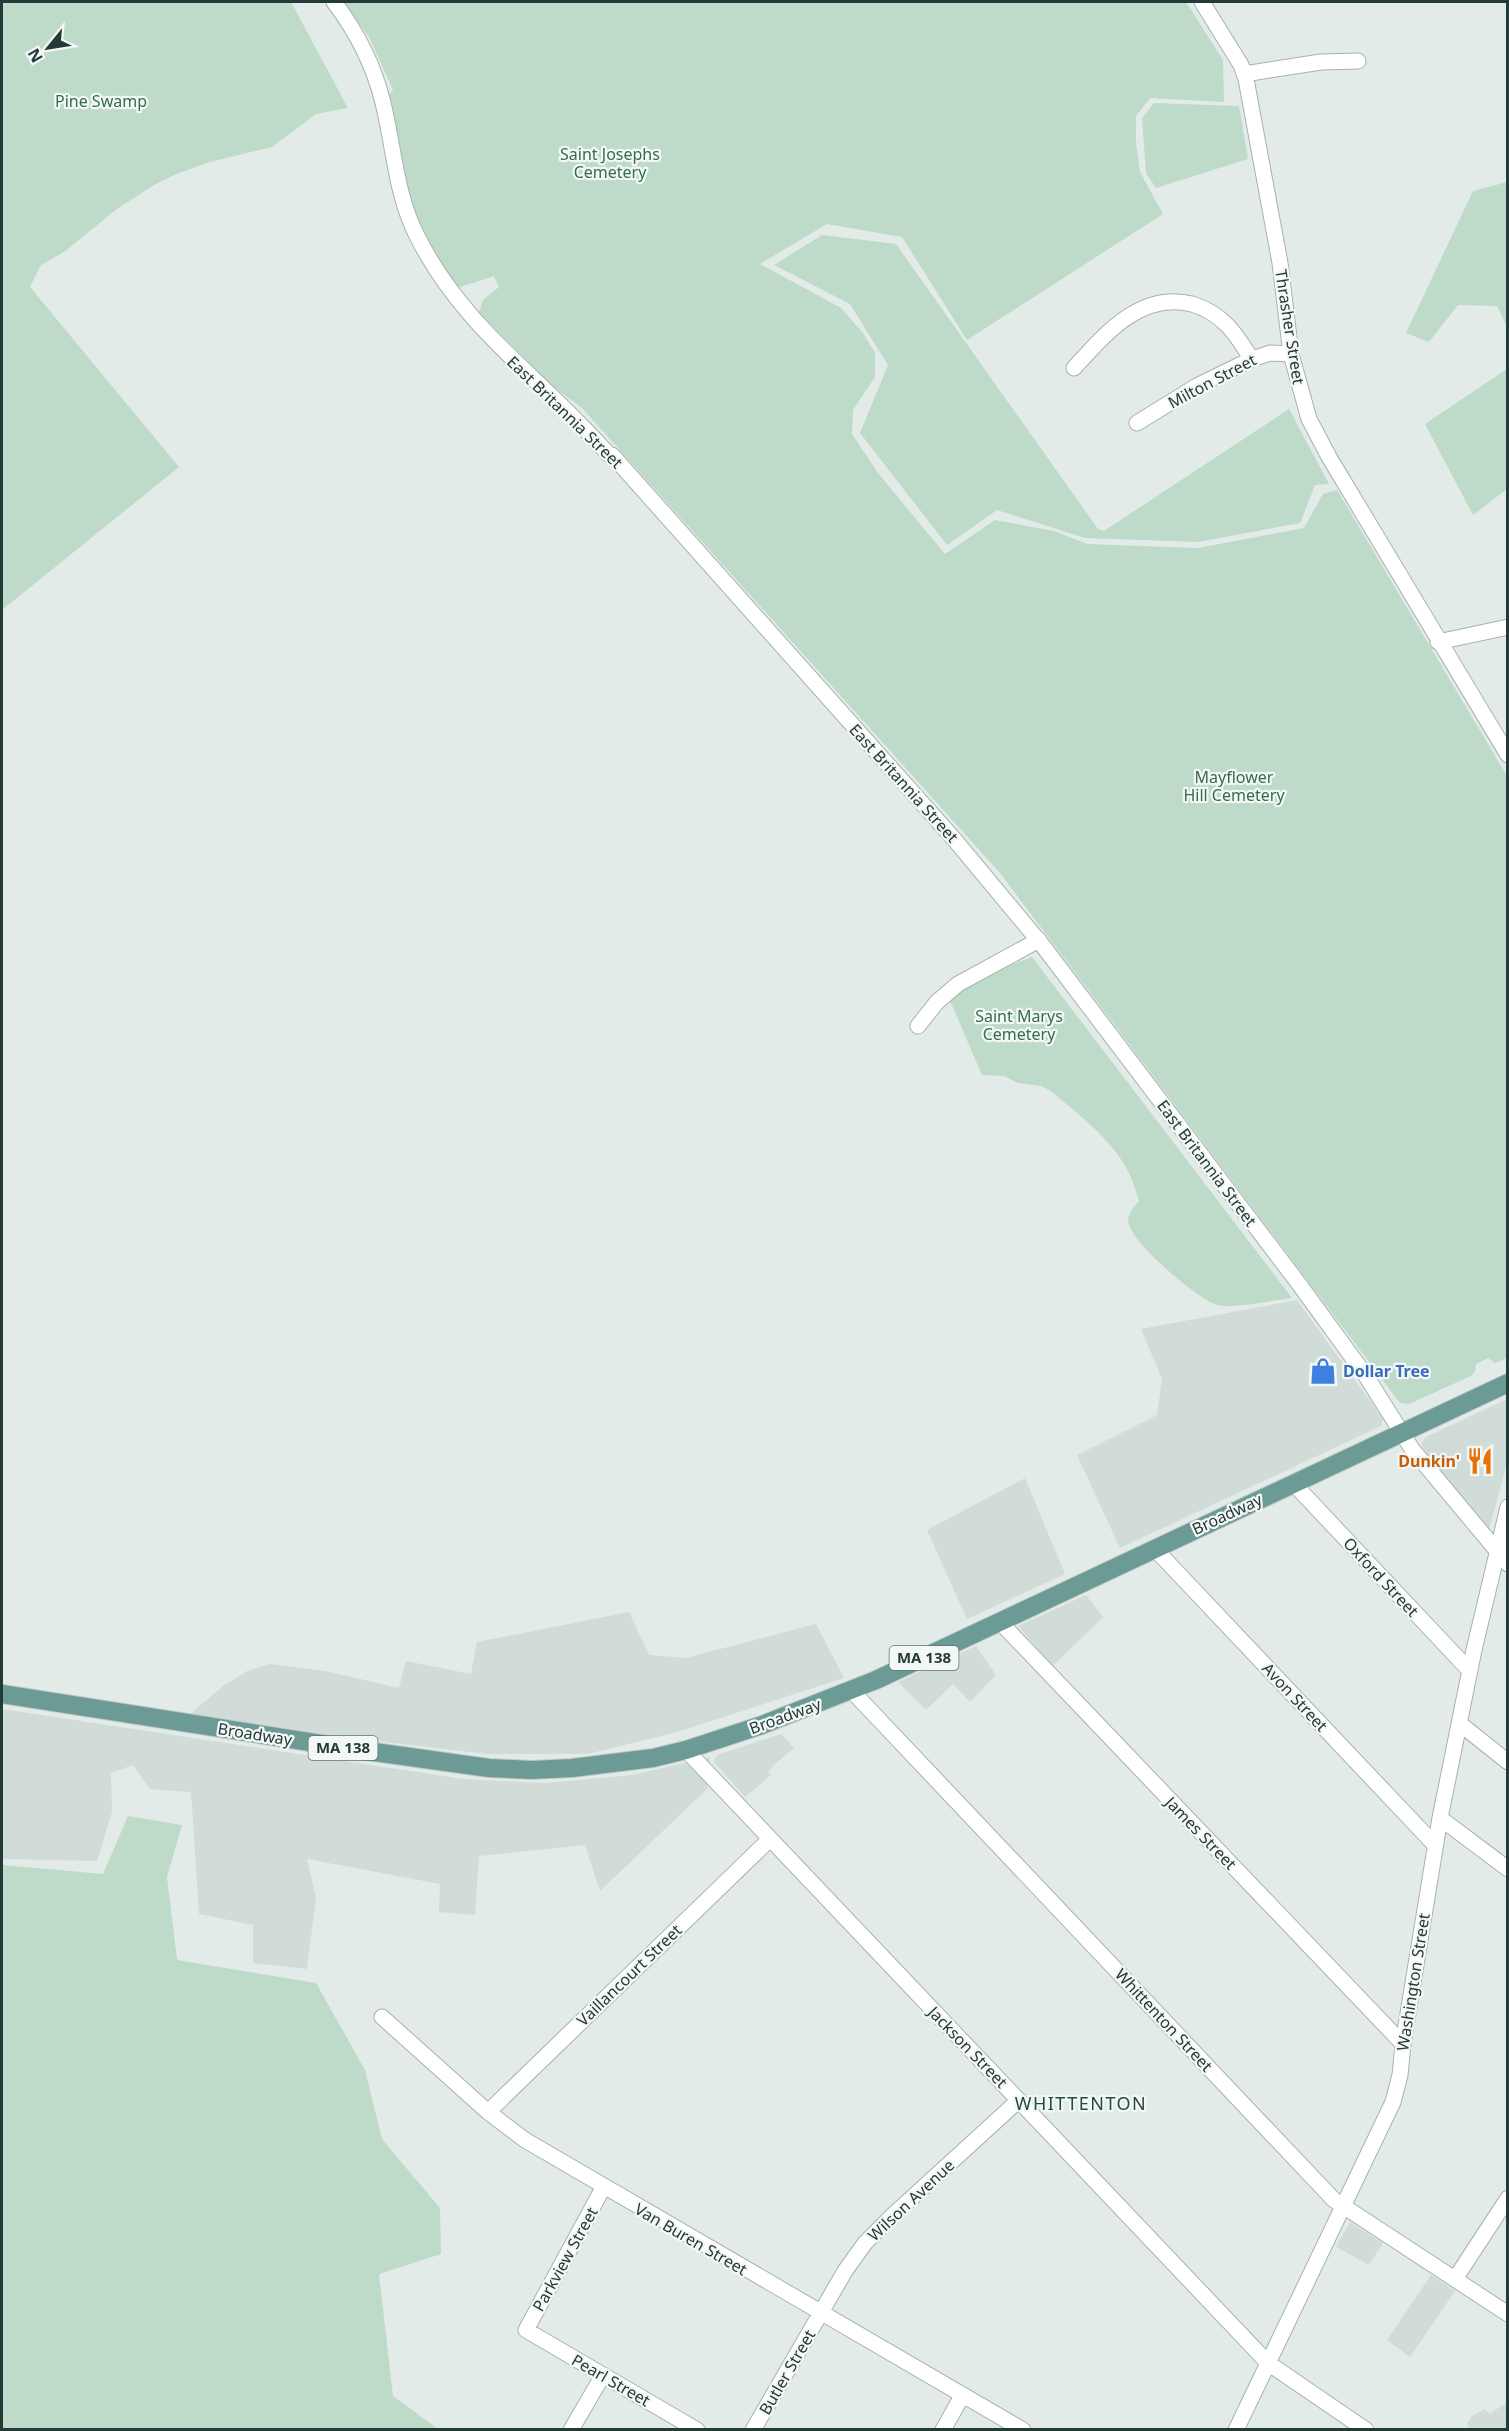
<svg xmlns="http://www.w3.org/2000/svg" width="1509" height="2431" font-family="'Noto Sans',sans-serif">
	<rect width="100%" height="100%" fill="#e3ebe8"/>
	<!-- built -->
	<path fill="#d1dbd7" d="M1297 1300 1383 1419 1381 1426 1120 1548 1077 1455 1157 1415 1162 1379 1141 1329Z
		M1507 1399V1463L1489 1530 1485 1528 1424 1449 1421 1443 1426 1437Z
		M1025 1478 1065 1574 967 1619 927 1530Z
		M1086 1595 1103 1617 1053 1666 1018 1626Z
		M629 1612 649 1655 686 1658 816 1624 844 1678 674 1733 587 1754H487L359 1739 190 1714 222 1687 247 1671 270 1664 326 1671 399 1688 406 1661 471 1674 477 1642Z
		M976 1646 996 1675 970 1702 953 1684 926 1710 898 1682Z
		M2 1709 463 1779 545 1783 632 1775 710 1757 707 1789 600 1891 585 1845 479 1856 475 1915 439 1912 440 1884 307 1859 316 1898 307 1969 253 1963V1925L199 1914 191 1792 150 1789 133 1765 111 1773 112 1812 97 1861 2 1859Z
		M781 1734 794 1748 775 1764 768 1772 771 1775 745 1797 714 1762 717 1755Z
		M1350 2222 1383 2243 1369 2265 1336 2247Z
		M1431 2275 1455 2291 1410 2357 1387 2340Z
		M1507 2402V2429H1470L1467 2424 1472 2416 1485 2409 1490 2414Z"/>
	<!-- green -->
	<path fill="#bedac9" d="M2 2H291L348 108 316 114 272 147 210 162 176 174 154 185 117 209 64 252 41 265 30 287 179 467 2 610Z
		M343 2H1186L1223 60 1224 102 1150 98 1136 116V143L1140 172 1163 214 967 340 902 237 827 224 760 264 841 308 863 333 875 353V377L853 410 852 434 878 473 945 554 995 520 1054 531 1087 544 1198 548 1304 528 1323 494 1337 490 1507 776V1358L1495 1363 1488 1358 1476 1364 1475 1371 1471 1376 1409 1404 1400 1403 1000 873 582 408 550 384 479 312 483 300 499 287 494 276 460 287 454 284 426 242 408 199 388 96 393 90 369 37Z
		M1154 103 1239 106 1248 159 1156 188 1146 173 1142 118Z
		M1507 182V327L1497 306 1458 305 1429 342 1406 333 1473 191Z
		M822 235 896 244 1098 529 1104 531 1289 409 1329 484 1315 485 1300 523 1198 542 1085 538 997 510 947 545 860 433 888 365 850 304 774 265Z
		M1507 369V489L1473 515 1425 424Z
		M1032 957 1292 1298C1274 1300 1234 1309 1218 1305 1199 1301 1134 1244 1129 1225 1126 1215 1133 1208 1139 1201 1126 1148 1090 1125 1051 1091L1041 1086 1018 1083 1004 1076 982 1075 948 996 998 970Z
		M128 1816 182 1825 167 1877 177 1960 316 1983 365 2070 382 2139 440 2208 441 2254 379 2274 393 2396 438 2429H2V1865L103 1874Z"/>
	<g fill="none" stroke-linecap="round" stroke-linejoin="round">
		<defs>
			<path id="minor" d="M334 2C356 31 373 64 382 99 394 145 395 193 417 236 464 330 543 379 609 455H612L954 839 1043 946 1299 1284 1366 1376 1412 1449 1508 1564
				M1202 2 1241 65 1246 79 1280 263 1291 354 1309 419 1329 457 1508 755
				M1244 74 1321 62 1358 61
				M1074 368C1105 334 1141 291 1192 304 1205 308 1218 316 1227 325 1237 335 1244 348 1252 359
				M1137 423 1197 386 1252 359 1270 353 1291 354
				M1438 642 1508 627
				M918 1026 937 1002 958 984 1039 940
				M1293 1483 1470 1671
				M1155 1549 1435 1845
				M1000 1622 1403 2044
				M851 1690 1334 2200 1508 2314
				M1459 1723 1508 1762
				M686 1750 1268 2363 1366 2430
				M1440 1818 1508 1869
				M382 2017 488 2112 525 2140 1023 2430
				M488 2112 770 1839
				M603 2188 526 2330 697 2430
				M1455 2279 1508 2198
				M571 2430 603 2375
				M753 2430 845 2271 865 2243 892 2216 1019 2100
				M943 2430 962 2396
				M1236 2430 1393 2102 1400 2075 1403 2044 1440 1818 1474 1650 1508 1507"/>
			<path id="major" d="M2 1694 367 1751 489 1768 532 1770 572 1768 653 1758 686 1750 762 1725 876 1680 1508 1383"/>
		</defs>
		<!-- minor casing -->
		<use href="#minor" stroke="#a6b2af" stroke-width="17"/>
		<!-- major casing -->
		<use href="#major" stroke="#c2c8c7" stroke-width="20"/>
		<!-- minor -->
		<use href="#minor" stroke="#fff" stroke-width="15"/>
		<!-- major -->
		<use href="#major" stroke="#6c9b96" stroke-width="18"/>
	</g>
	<!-- icons -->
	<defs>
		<symbol id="shop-bare" viewBox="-9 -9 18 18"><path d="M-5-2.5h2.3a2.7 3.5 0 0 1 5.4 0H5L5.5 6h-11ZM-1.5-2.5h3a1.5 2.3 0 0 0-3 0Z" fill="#3f7fe0" stroke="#f3f8f6" stroke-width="2.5" paint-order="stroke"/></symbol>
		<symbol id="restaurant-bare" viewBox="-9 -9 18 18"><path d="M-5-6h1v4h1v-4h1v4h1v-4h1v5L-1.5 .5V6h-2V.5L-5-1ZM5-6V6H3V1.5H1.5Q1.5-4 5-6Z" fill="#e8710a" stroke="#f3f8f6" stroke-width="2.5" paint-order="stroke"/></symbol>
	</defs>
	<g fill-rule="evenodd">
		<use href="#shop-bare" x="1304" y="1352" width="38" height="38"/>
		<use href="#restaurant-bare" x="1461" y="1442" width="38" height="38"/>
	</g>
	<g text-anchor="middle" stroke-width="4.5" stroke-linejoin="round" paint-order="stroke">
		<!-- shield labels -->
		<g fill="#f3f8f6" stroke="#627370" stroke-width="1.5">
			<rect x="889.5" y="1646" width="69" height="24" rx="4.5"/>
			<rect x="308.5" y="1736" width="69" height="24" rx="4.5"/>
		</g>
		<g font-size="15" font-weight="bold" fill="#243a37">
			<text x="924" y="1663">MA 138</text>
			<text x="343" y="1753">MA 138</text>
		</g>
		<!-- park labels -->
		<g font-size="16" fill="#336c51" stroke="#f3f8f6">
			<text x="101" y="107">Pine Swamp</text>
			<text x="610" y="160">Saint Josephs<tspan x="610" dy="18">Cemetery</tspan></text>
			<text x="1234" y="783">Mayflower<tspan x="1234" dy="18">Hill Cemetery</tspan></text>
			<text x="1019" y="1022">Saint Marys<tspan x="1019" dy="18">Cemetery</tspan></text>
		</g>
		<!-- street labels -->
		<g font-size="16" fill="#243a37" stroke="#f3f8f6">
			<text transform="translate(1290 327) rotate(81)" y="6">Thrasher Street</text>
			<text transform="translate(1212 381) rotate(-28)" y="6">Milton Street</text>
			<text transform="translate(565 412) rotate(44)" y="6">East Britannia Street</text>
			<text transform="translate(904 783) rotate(48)" y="6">East Britannia Street</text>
			<text transform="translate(1207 1163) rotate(53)" y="6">East Britannia Street</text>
			<text transform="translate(1227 1514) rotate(-25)" y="6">Broadway</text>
			<text transform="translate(1381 1577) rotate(47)" y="6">Oxford Street</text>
			<text transform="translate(1295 1697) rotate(47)" y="6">Avon Street</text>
			<text transform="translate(785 1716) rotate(-20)" y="6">Broadway</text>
			<text transform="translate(255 1734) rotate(9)" y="6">Broadway</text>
			<text transform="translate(1201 1833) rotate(46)" y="6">James Street</text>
			<text transform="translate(629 1975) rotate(-44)" y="6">Vaillancourt Street</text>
			<text transform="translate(1413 1982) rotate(-81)" y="6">Washington Street</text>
			<text transform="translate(1164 2020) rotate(47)" y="6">Whittenton Street</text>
			<text transform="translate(968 2047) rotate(46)" y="6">Jackson Street</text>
			<text transform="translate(911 2200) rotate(-43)" y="6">Wilson Avenue</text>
			<text transform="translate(691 2239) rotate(30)" y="6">Van Buren Street</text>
			<text transform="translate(565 2259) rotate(-61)" y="6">Parkview Street</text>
			<text transform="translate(787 2372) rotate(-60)" y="6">Butler Street</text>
			<text transform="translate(611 2380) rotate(30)" y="6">Pearl Street</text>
		</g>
		<!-- shop labels -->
		<g font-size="16" font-weight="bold" fill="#366cbe" stroke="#f3f8f6" text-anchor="start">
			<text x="1343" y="1377">Dollar Tree</text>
		</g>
		<!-- food labels -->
		<g font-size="16" font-weight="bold" fill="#c56008" stroke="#f3f8f6" text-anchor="end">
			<text x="1460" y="1467">Dunkin'</text>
		</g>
		<!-- neighbourhood labels -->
		<g font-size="18" letter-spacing="1.5" fill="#234a45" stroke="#f3f8f6">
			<text x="1081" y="2110">WHITTENTON</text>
		</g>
	</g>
	<!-- border -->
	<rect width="1509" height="2431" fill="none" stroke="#243a37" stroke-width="6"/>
	<!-- north arrow -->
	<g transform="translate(48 48) rotate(240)" stroke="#f3f8f6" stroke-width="4.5" paint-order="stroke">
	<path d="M0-4.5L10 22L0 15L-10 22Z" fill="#243a37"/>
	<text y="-9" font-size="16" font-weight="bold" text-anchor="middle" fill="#243a37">N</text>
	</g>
</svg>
